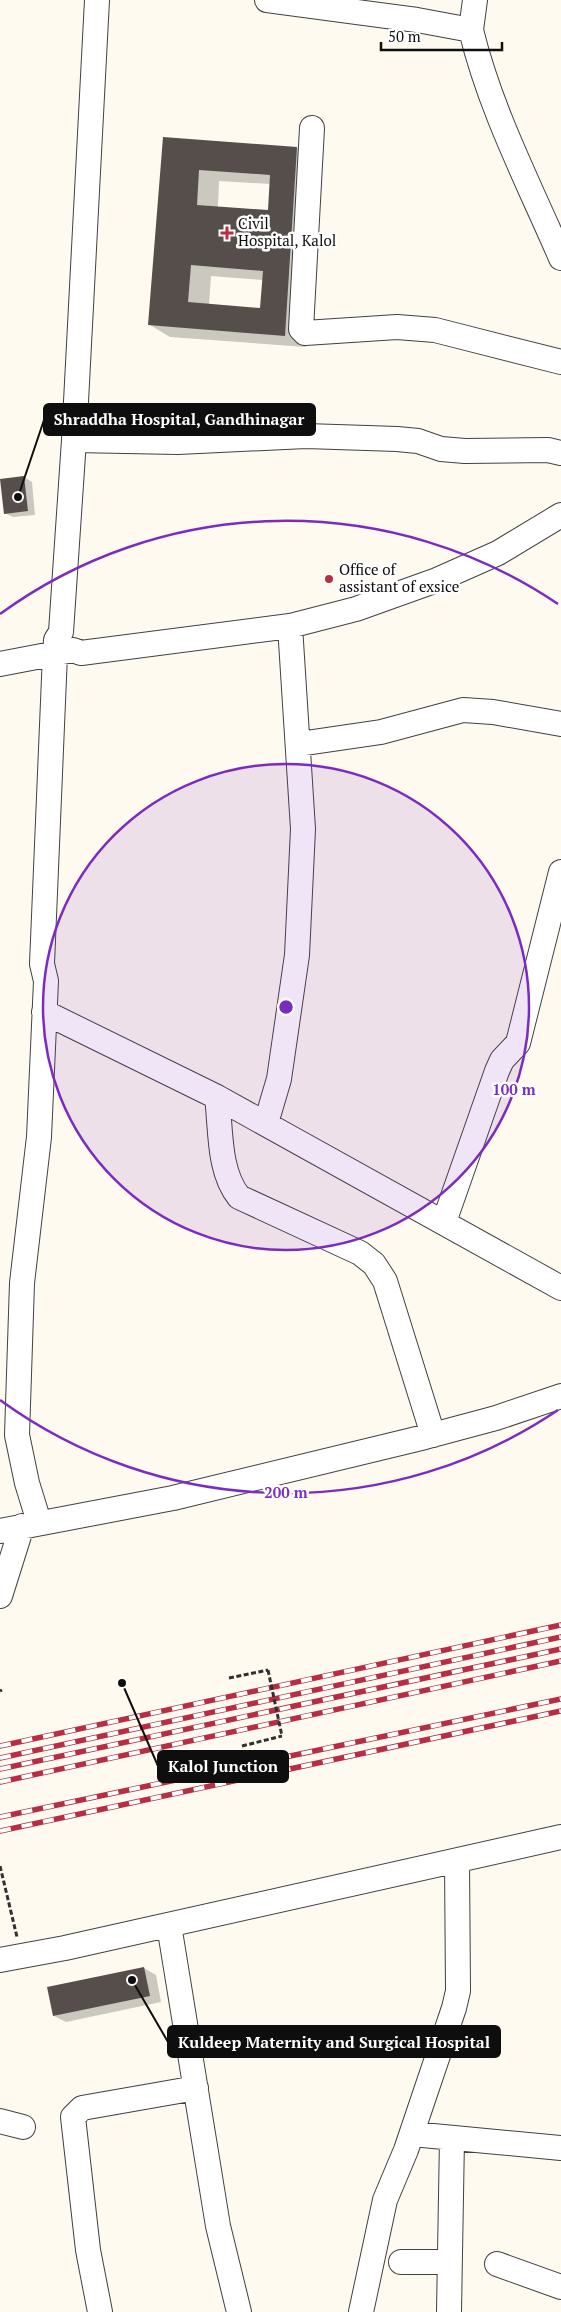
<svg xmlns="http://www.w3.org/2000/svg" width="561" height="2312" font-family="'PT Serif',serif">
	<rect width="100%" height="100%" fill="#fefaf0"/>
	<!-- shadow -->
	<path fill="#0003" fill-rule="evenodd" d="M164 138 297 148 318 160 306 347 170 337 150 325ZM219 181 271 184 269 211 218 207ZM211 276 263 280 261 309 209 305Z
		M24 477 32 482 35 515 13 517 5 513 2 480Z
		M144 1968 156 1975 161 2002 66 2022 54 2016Z"/>
	<!-- building -->
	<path fill="#564e4b" fill-rule="evenodd" d="M163 137 297 147 285 336 148 325ZM199 170 270 175 268 210 197 205ZM191 265 263 271 260 308 188 302Z
		M24 476 28 511 4 514 0 479Z
		M144 1967 150 1996 53 2016 47 1987Z"/>
	<g fill="none" stroke-linecap="round" stroke-linejoin="round">
		<defs>
			<path id="minor" d="M267 0 417 20 471 30C490 109 529 184 561 258
				M471 30 475 0
				M312 128 301 329 305 333 397 327 435 330 561 362
				M74 440 178 442 306 436 397 439 418 441 441 449 465 451 548 450 561 453
				M0 664 73 650 81 653 290 626 356 609 437 580 498 553 561 515
				M299 744 381 732 463 710 493 712 561 724
				M44 1012 217 1097 561 1288
				M217 1097C221 1129 218 1171 239 1197L360 1253 374 1264 385 1281 433 1435
				M266 1123 279 1079 297 955 303 829 290 626
				M444 1222 497 1071 502 1060 518 1043 561 872
				M39 1522 27 1483 17 1435 22 1283 39 1137 46 981 42 964 55 654 56 640 61 632 74 440 97 0
				M0 1531 173 1498 425 1437 496 1418 561 1396
				M0 1596 22 1526
				M169 1925 218 2226 239 2312
				M0 1960 65 1948 561 1837
				M0 2121 23 2127
				M412 2134 561 2148
				M401 2262H449
				M497 2264 561 2287
				M100 2312 88 2250 73 2117 82 2108 196 2088
				M361 2312 385 2200 406 2150 454 2008 458 1991 457 1861
				M449 2312 452 2138"/>
		</defs>
		<!-- minor casing -->
		<use href="#minor" stroke="#414141" stroke-width="26"/>
		<!-- path -->
		<path stroke="#303030" stroke-width="3" stroke-dasharray="5 2.5" stroke-linecap="butt" d="M229 1678 268 1670
			M0 1691 2 1690
			M242 1746 282 1736
			M0 1866 17 1937"/>
		<!-- minor -->
		<use href="#minor" stroke="#fff" stroke-width="24"/>
		<defs>
			<path id="rail" d="M0 1746 561 1625
				M0 1758 561 1637
				M0 1769 561 1649
				M0 1782 561 1661
				M0 1817 561 1699
				M0 1831 561 1711"/>
		</defs>
		<!-- rail casing -->
		<use href="#rail" stroke="#b72d42" stroke-width="5.5"/>
		<!-- rail -->
		<use href="#rail" stroke="#fff" stroke-width="4" stroke-dasharray="11" stroke-linecap="butt"/>
		<!-- path-bridge -->
		<path stroke="#303030" stroke-width="3" stroke-dasharray="5 2.5" stroke-linecap="butt" d="M268 1670 282 1736"/>
	</g>
	<!-- distance rings -->
	<circle cx="286" cy="1007" r="243" fill="#7b2cbf" fill-opacity=".12"/>
	<g fill="none" stroke="#7b2cbf" stroke-width="2.5">
		<circle cx="286" cy="1007" r="243"/>
		<path d="M558 1410A486 486 0 0 1 0 1400M0 614A486 486 0 0 1 558 604"/>
	</g>
	<!-- markers -->
	<g fill="#b72d42" stroke="#fff" stroke-width="2">
		<path d="M224.5 225.5h5v5h5v5h-5v5h-5v-5h-5v-5h5z"/>
		<circle cx="329" cy="579" r="5"/>
	</g>
	<g text-anchor="middle" stroke-width="5" stroke-linejoin="round" paint-order="stroke">
		<!-- poi labels -->
		<g font-size="15" fill="#0e0e0e" stroke="#fff" text-anchor="start">
			<text x="238" y="229">Civil<tspan x="238" dy="17">Hospital, Kalol</tspan></text>
			<text x="339" y="575">Office of<tspan x="339" dy="17">assistant of exsice</tspan></text>
		</g>
	</g>
	<circle cx="286" cy="1007" r="8" fill="#7b2cbf" stroke="#fff" stroke-width="2.5"/>
	<g font-size="15" text-anchor="middle" font-weight="bold" fill="#7b2cbf" stroke="#fff" stroke-width="5" stroke-linejoin="round" paint-order="stroke">
		<text x="514" y="1095">100 m</text>
		<text x="286" y="1498">200 m</text>
	</g>
	<!-- callouts -->
	<path fill="none" stroke="#0e0e0e" stroke-width="2" d="M18 497L44 420M122 1683L158 1766M132 1980L168 2042"/>
	<g fill="#0e0e0e" stroke="#fff" stroke-width="2">
		<circle cx="18" cy="497" r="5"/>
		<circle cx="122" cy="1683" r="5"/>
		<circle cx="132" cy="1980" r="5"/>
	</g>
	<g fill="#0e0e0e" stroke="#0e0e0e" stroke-width="2">
		<rect x="44" y="404" width="271" height="31" rx="5"/>
		<rect x="158" y="1751" width="130" height="31" rx="5"/>
		<rect x="168" y="2026" width="332" height="31" rx="5"/>
	</g>
	<g font-size="16" text-anchor="middle" font-weight="bold" fill="#fff">
		<text x="179" y="425">Shraddha Hospital, Gandhinagar</text>
		<text x="223" y="1772">Kalol Junction</text>
		<text x="334" y="2048">Kuldeep Maternity and Surgical Hospital</text>
	</g>
	<!-- scale -->
	<path d="M381 42v8h121v-8" fill="none" stroke="#0e0e0e" stroke-width="2.5"/>
	<text x="388" y="42" font-size="15" fill="#0e0e0e" stroke="#ffffff" stroke-width="4" paint-order="stroke">50 m</text>
</svg>
